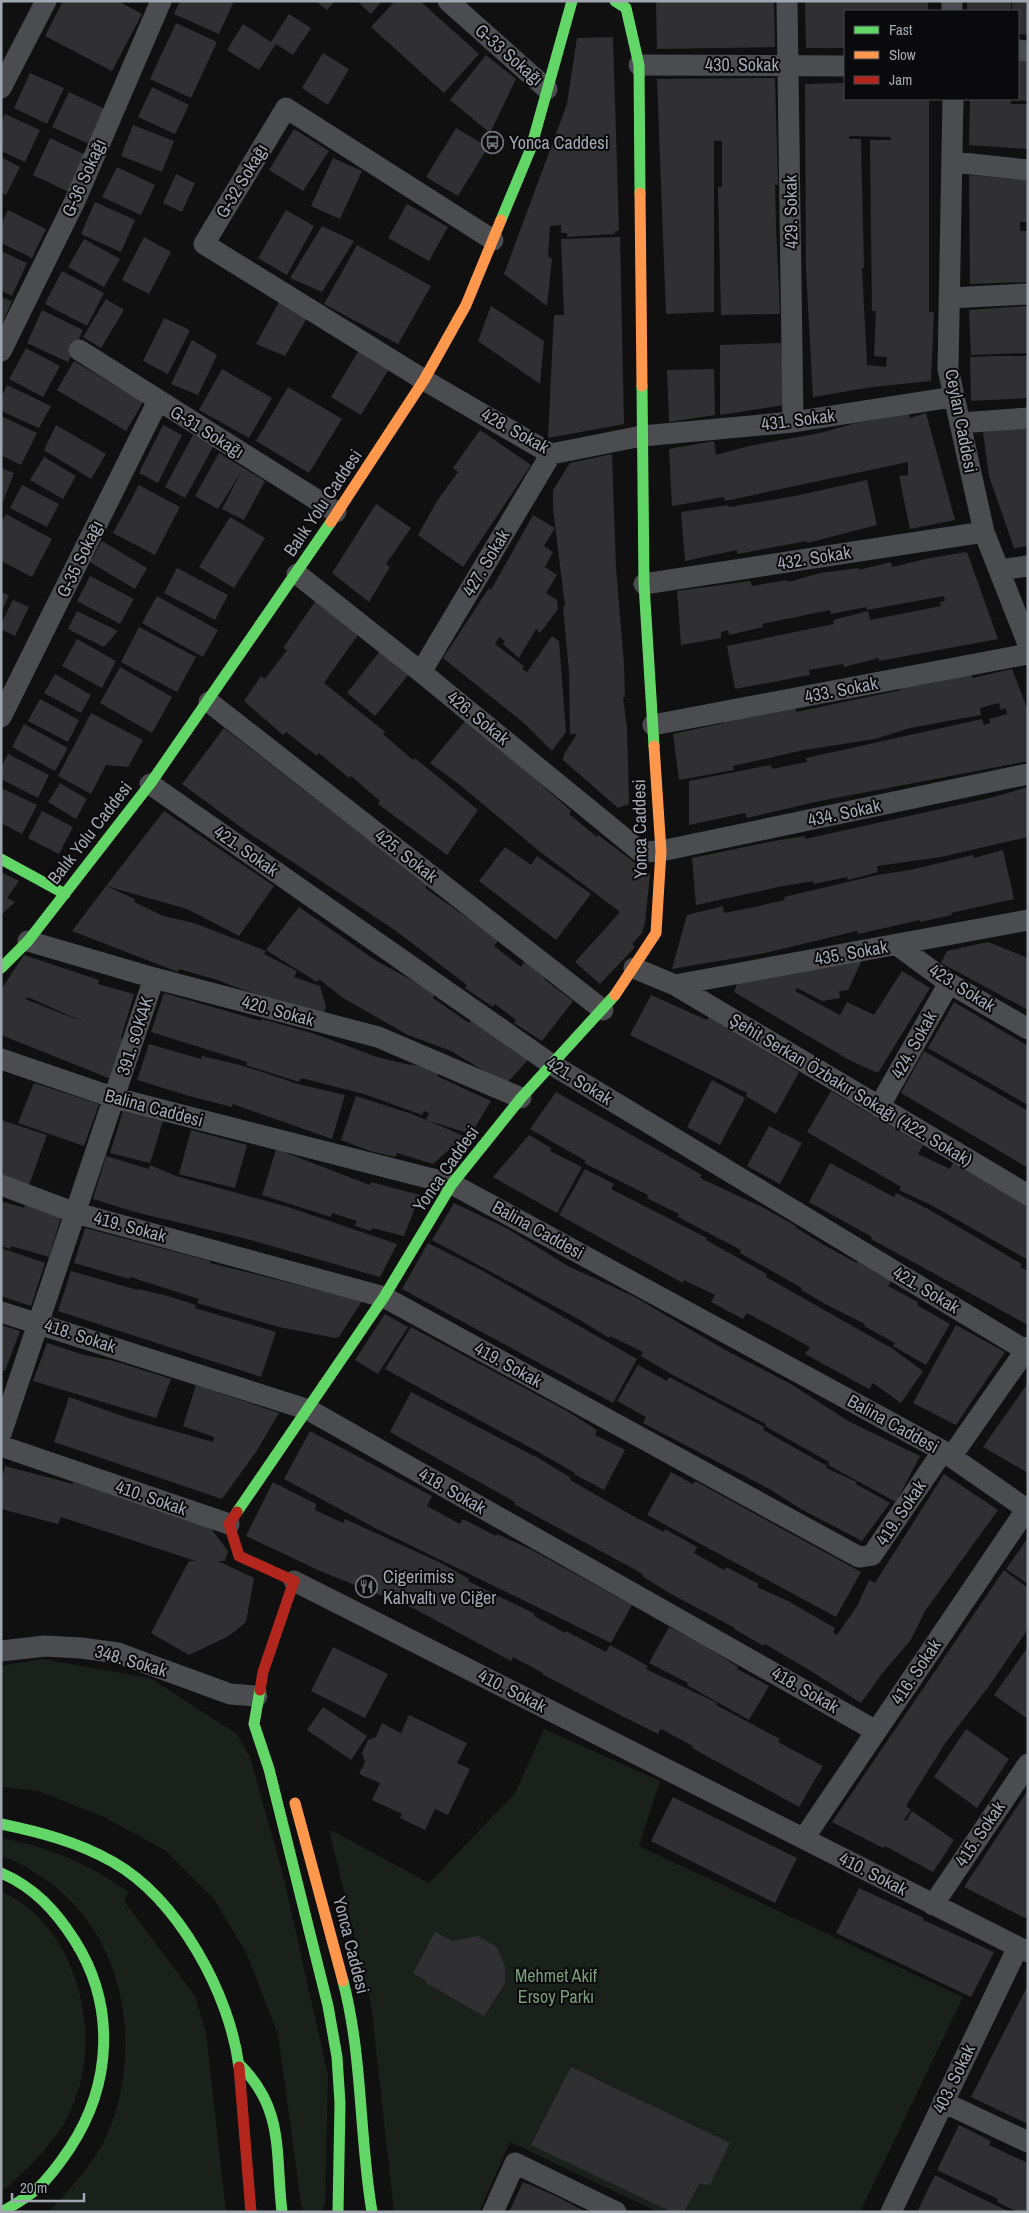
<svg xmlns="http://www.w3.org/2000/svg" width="1029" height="2213" font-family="'Archivo Narrow',sans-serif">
	<rect width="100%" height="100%" fill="#101010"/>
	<!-- green -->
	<path fill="#1a201a" d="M42 1659 150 1678 237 1734 250 1757 283 1875 328 2075 325 2205 320 2212H304L301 2203 278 2035 247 1954 214 1899 166 1851 104 1817 38 1791 1 1787V1666Z
		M544 1729 660 1781 639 1846 963 1997 860 2212H658L510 2142 479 2212H394L371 2004 329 1829 429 1883 515 1793Z
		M1 1838C55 1849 84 1862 129 1892L124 1901 195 1996 206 2032 226 2212H49C68 2191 95 2162 106 2137 146 2048 125 1928 38 1875 26 1867 15 1860 1 1856Z
		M1 1891C78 1925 105 2037 71 2110 57 2141 33 2163 9 2186L1 2190Z"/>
	<!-- building -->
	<path fill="#303033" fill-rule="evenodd" d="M63 1H118L142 14 112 71 45 36Z
		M180 1H234L219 34 174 14Z
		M316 1H335L327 10Z
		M357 1H382L371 14Z
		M395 1H420L479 54 444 93 371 27Z
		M656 1H774L775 47 657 49Z
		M805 1H928V11H845V48H806Z
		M967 1H1011V11H967Z
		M1012 1H1028V35L1018 34V11H1012Z
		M289 14 311 28 293 55 276 44 259 70 227 50 243 24 271 42Z
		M176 23 217 42 191 98 150 79Z
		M613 37 619 231H615V234L567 237V233H561V225L550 226 548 256 552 259 547 306 504 274 567 104 577 38Z
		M323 53 349 69 328 105 302 88Z
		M486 55 516 79 490 133 450 100Z
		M1018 59 1028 60V101L1011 100V104H1028V149L969 145 970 99H1018Z
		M30 73 64 88 47 124 14 108Z
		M775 78 778 185H775L776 226 780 314 721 315 718 187H722V141H714V312L666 314 657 79Z
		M845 83V99H929V312H934L931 381 872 387 813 397 806 269 805 84ZM849 136 891 137V140H870L872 311H876L874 356 887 357 886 367 867 365 862 268H864L861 139H849Z
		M152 87 189 105 175 134 138 117Z
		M69 92 105 109 89 144 52 127Z
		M5 114 40 130 25 162 1 151V123Z
		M133 125 174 141 162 172 121 156Z
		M456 128 488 147 458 196 426 177Z
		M294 129 329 151 303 191 269 170Z
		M50 138 86 155 69 192 33 175Z
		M1 157 20 167 6 195 1 193Z
		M333 158 362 171 340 219 311 206Z
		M117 167 155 185 141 215 102 197Z
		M176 174 195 183 182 212 163 203Z
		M969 175 1028 180V222H1020V231H1028V282L970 284Z
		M95 202 135 220 121 252 81 234Z
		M407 204 448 227 429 261 388 238Z
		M8 210 46 229 32 258 1 243V225Z
		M286 210 314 226 287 275 258 258Z
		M322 226 354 241 322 292 290 278Z
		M144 237 171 252 149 294 122 280Z
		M620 237 624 424 548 438 554 315H564L561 239Z
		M84 239 120 259 104 287 68 267Z
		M357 245 431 286 398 344 324 304Z
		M1 251 27 263 12 296 1 291Z
		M62 271 104 293 87 326 45 304Z
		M1 297 12 301 1 326Z
		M106 299 124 310 101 348 83 337Z
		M279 302 307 318 285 356 256 344Z
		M491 306 544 341 540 384 478 341Z
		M1026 306 1028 309V353L971 355 969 310Z
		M42 310 83 330 68 362 27 343Z
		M164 318 190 330 168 374 143 361Z
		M192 340 217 355 198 395 171 384Z
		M781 343 784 405 720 415V345Z
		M26 348 60 366 43 397 9 379Z
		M359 350 389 369 361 415 331 397Z
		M999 356H1028V398L971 401 970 357Z
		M74 361 143 402 126 431 57 390Z
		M222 369 272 398 249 438 199 410Z
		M714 369 715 415 669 422 667 370Z
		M7 385 51 406 39 428 1 411V398Z
		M288 387 342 419 309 473 256 441Z
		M926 413 955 520 910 529 899 476 908 475V462L725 501 724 497 672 506 669 449 714 441 716 455 749 446 820 433 856 423 909 414 910 418Z
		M1 416 37 433 21 465 1 455Z
		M56 425 106 454 91 479 44 450Z
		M163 425 182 435 158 483 139 473Z
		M1028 426V546L1014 548 989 476 983 432Z
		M480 430 531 465 463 567 418 535 437 501 458 472 453 468Z
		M193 435 213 447 185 498 165 487Z
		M219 453 265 481 244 520 222 509 241 472 218 509 195 496Z
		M612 454 616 568 624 664 625 697H623L627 728 629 804 618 808 563 760 564 754 577 734H570L569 672 563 607 565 606 553 509V490L570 463Z
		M44 457 76 476 63 499 30 480Z
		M1 468 14 473 3 502 1 501Z
		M867 480 877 525 807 543V541L737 554V550L685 561 681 512 728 505 729 507 795 496Z
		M22 485 59 504 47 527 10 508Z
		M139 485 180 507 155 555 113 533Z
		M376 504 411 528 386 564 390 567 369 602 332 573Z
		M6 514 52 539 32 577 1 561V523Z
		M533 515 555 528 544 546 553 552 545 567 557 575 546 593 557 600 558 609 540 633 536 629 519 658 503 644 505 641 499 637 495 644 524 666 522 669 527 672 552 636 559 641 566 732 552 751 525 724 443 658 489 588 491 590Z
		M230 517 265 538 234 588 199 567Z
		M102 541 147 568 135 589 90 562Z
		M967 552 998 639 879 661V658L844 667 843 664 809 670 810 675 735 689 727 646 834 624 833 620 868 611 870 620 941 606 940 602 945 601 944 596 867 610 866 607 831 614 830 610 762 624 763 627 729 635 728 630 721 632V638L681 645 677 591 750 581 752 586 787 580 788 582 820 573 859 568V570L891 562 892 567 930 558Z
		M177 568 228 595 215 620 164 593Z
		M90 576 134 599 120 624 77 601Z
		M1 592 9 595 1 613Z
		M157 596 218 630 203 657 142 623Z
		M317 599 360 632 324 683 385 732 383 734 413 760 415 758 478 810 447 855 378 804 380 801 351 776 349 778 319 753 317 756 286 732 283 735 244 701 261 676 265 679 287 650 283 648Z
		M13 600 29 607 15 636 1 629V624Z
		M77 611 118 631 104 647 68 629Z
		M139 627 196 657 177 692 121 662Z
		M77 639 116 661 102 688 62 666Z
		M380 651 409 674 375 716 347 693Z
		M120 667 172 697 152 733 100 703Z
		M1012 669 1027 708 1028 761 815 802 747 818 745 813 689 825V781L771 765 772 769 807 762 806 758 982 719 984 725 990 723 989 719 1007 714 1006 708 1001 710 999 703 980 708 981 715 910 728 875 739 804 750 733 766 734 770 679 780 673 734 724 723 723 720 795 705 796 712 901 690 900 688 971 675 972 678Z
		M55 674 91 695 81 713 44 693Z
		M40 699 79 720 68 742 28 721Z
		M91 713 143 740 128 767 106 765 91 794 58 776Z
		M465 721 521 766 571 811 569 814 597 837 598 835 650 874 645 923 642 933 632 944 635 947 600 984 575 962 620 912 539 851 460 785 430 763Z
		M24 724 68 748 55 771 12 747Z
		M224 728 427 885 425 888 499 940 494 946 521 967 525 961 546 977 544 979 573 1001 542 1041 514 1023 516 1020 495 1004 493 1007 465 988 467 985 396 931 246 831 182 784Z
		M8 754 49 775 38 798 1 779V767Z
		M60 783 87 799 76 819 48 802Z
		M1028 787V837L941 857 877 866 878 872 848 880 847 877 814 884 813 881 783 886 696 905 692 858 774 841 805 836V839L994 797Z
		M1 788 37 805 22 834 1 823Z
		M42 811 73 827 59 854 28 838Z
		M164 811 274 886 239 936 187 909 106 886Z
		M505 847 531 865 537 856 591 894 556 940 479 881Z
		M1003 850 1014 899 951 913 952 915 920 922V920L858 934 857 931 765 953 672 969 687 915 723 906 724 913 755 907 785 900 784 897 877 875 910 870 973 855 974 858Z
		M1 872 19 881 7 898 15 902 1 915Z
		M106 886 135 899 134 902 163 916 194 923 266 951 264 954 297 971 294 977 320 986 326 1007 321 1018 214 979 179 969 178 972 72 931Z
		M299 907 375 960 435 993 433 998 469 1023 473 1017 530 1058 506 1084 451 1051 408 1035 343 998 319 979 317 982 266 950Z
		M988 942 1028 958V1010L941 963 947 951Z
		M24 955 99 980 98 984 134 994 121 1038 124 1039 111 1079 1 1035 2 988ZM26 998H30L86 1023 25 999Z
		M862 960 848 990 839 991 840 998 822 1001 797 988 795 991 840 1015 847 1002 874 1015 902 971 930 988 878 1073 849 1060 734 992 738 981Z
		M164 993 261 1021 262 1019 315 1034 377 1057 406 1064 440 1069 437 1076 491 1101 471 1134 426 1120 429 1113 424 1111 422 1115 364 1094 301 1078 299 1082 246 1065 247 1062 151 1032Z
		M651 995 707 1020 709 1017 799 1072 776 1114 746 1096 747 1093 630 1035Z
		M954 1002 1028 1046V1105L928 1048Z
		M149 1044 201 1059 202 1056 244 1066 298 1084 345 1095 332 1139 233 1104 232 1107 189 1096 137 1080Z
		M924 1051 1028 1111V1168L901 1093Z
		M712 1080 745 1098 720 1145 687 1127Z
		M34 1083 99 1104 84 1146 18 1123Z
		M831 1091 923 1145 918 1154 950 1169 953 1163 1028 1206V1260L931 1205 899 1190 901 1187 807 1132Z
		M556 1092 702 1175 700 1178 764 1208 796 1226 795 1227 824 1245 857 1263 858 1261 891 1281 888 1286 918 1302 917 1305 950 1324 926 1365 893 1346 895 1343 864 1326 865 1324 831 1307 801 1290 802 1288 740 1253 741 1250 678 1217 679 1214 647 1198 648 1195 584 1163 586 1161 530 1129Z
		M356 1096 412 1114 464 1136 433 1164 397 1153 395 1157 370 1151 341 1140Z
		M123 1111 163 1121 150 1163 110 1153Z
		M1 1120 47 1135 29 1185 1 1175 3 1169 1 1168Z
		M769 1126 802 1143 780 1184 747 1166Z
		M191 1130 247 1145 235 1188 179 1174Z
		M529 1135 551 1148 550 1151 582 1167 557 1213 493 1177Z
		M276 1149 370 1185 371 1182 420 1195 404 1236 372 1228 371 1231 355 1226 357 1221 332 1213 331 1217 262 1195Z
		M106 1156 149 1169 150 1165 176 1176 288 1207 397 1244 380 1277 247 1239 135 1212 93 1199Z
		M830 1163 894 1197 896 1193 928 1209 1022 1264 1020 1267 1028 1271V1325L871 1239 872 1237 809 1202Z
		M585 1169 614 1184 611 1189 707 1238 706 1240 767 1274 766 1277 893 1349 923 1371 901 1403 873 1383 869 1389 805 1354 810 1347 747 1313 743 1319 711 1302 715 1295 684 1280 683 1283 559 1215Z
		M1 1201 24 1208 25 1205 62 1214 49 1257 11 1246 10 1249 1 1246Z
		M454 1203 508 1229 568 1266 633 1296 727 1351 789 1383 850 1422 920 1456 896 1502 828 1465 829 1462 765 1426 766 1424 671 1374 641 1356 643 1352 610 1336 609 1338 580 1320 432 1240Z
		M85 1228 210 1261V1263L362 1301 339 1337 335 1338 279 1327 197 1303 199 1299 130 1277 129 1279 74 1263Z
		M428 1243 483 1271 637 1359 613 1403 402 1289Z
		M1 1248 45 1263 31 1306 1 1296Z
		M71 1271 138 1290V1289L168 1296 196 1305 195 1308 276 1332 261 1377 58 1311Z
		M385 1314 408 1327 378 1374 355 1360Z
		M1 1325 20 1331 5 1371 1 1370Z
		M956 1325 1005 1352 956 1425 913 1403Z
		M411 1327 567 1411 597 1430 595 1435 625 1450 604 1490 574 1474 575 1473 542 1454 385 1369Z
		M47 1343 84 1355 114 1361 171 1379 156 1418 33 1381Z
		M638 1365 667 1381 669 1377 764 1427 763 1430 827 1466 826 1468 857 1482 856 1484 890 1503 862 1541 801 1509 771 1490 643 1423 646 1417 617 1401Z
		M1028 1383V1473L983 1447Z
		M196 1385 279 1413 256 1452 222 1499 54 1442 69 1397 128 1418 213 1442 214 1437 183 1426Z
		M411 1392 540 1459 571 1478 570 1480 633 1516 664 1532 665 1529 697 1547 694 1553 724 1570 726 1567 759 1584 757 1587 788 1601 835 1628 833 1632 837 1635 857 1606 869 1580 875 1583 944 1474 998 1510 925 1611 910 1641 884 1671 861 1703 811 1671 765 1644 764 1646 734 1629 735 1628 671 1594 642 1576 643 1574 514 1504 515 1502 390 1432Z
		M310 1431 432 1496 427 1506 460 1524 463 1519 496 1536 497 1534 530 1549 632 1605 611 1643 377 1529 284 1479Z
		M5 1466 73 1484V1482L209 1526 228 1551 225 1561H218L254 1578 246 1622 229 1636 189 1655 151 1633 189 1561H196L61 1517 58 1524 1 1509V1481Z
		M671 1472 693 1484 695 1481 861 1572 836 1617 647 1515Z
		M273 1482 316 1504 315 1510 343 1523 345 1519 441 1563 469 1579 468 1581 535 1614 534 1616 565 1633 566 1631 606 1652 610 1645 648 1666 646 1669 717 1703 716 1705 780 1739 778 1742 823 1766 799 1807 692 1748 693 1746 661 1729 658 1734 620 1715 542 1674 543 1673 513 1657 511 1661 415 1609 320 1571 246 1536Z
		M1028 1538V1584L1006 1569Z
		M1004 1570 1028 1588V1629L989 1686 946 1742 906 1806 911 1810 904 1820 906 1821 912 1811 954 1840 933 1872 885 1846 883 1848 832 1822Z
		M669 1627 707 1647 738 1667 737 1669 769 1686 749 1720 687 1685 688 1683 649 1663Z
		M333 1647 388 1674 365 1718 311 1691Z
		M1028 1647V1719L994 1695Z
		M323 1707 367 1736 351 1760 307 1730Z
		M409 1715 467 1743 457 1763 470 1769 448 1815 435 1809 425 1830 400 1818 402 1814 372 1800 380 1783 359 1774 365 1762 362 1753 368 1740 376 1737 382 1723 401 1733Z
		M966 1729 1009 1759 977 1808 934 1777Z
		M1028 1790V1913L1025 1918 964 1887Z
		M673 1797 797 1858 775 1903 651 1841Z
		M859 1888 924 1918 923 1920 994 1952 971 1997 836 1933Z
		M435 1932 453 1941 478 1936 497 1947 505 1966V1983L484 2016 426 1983 427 1981 413 1973Z
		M1028 1985V2124L971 2097Z
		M571 2067 730 2143 710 2185 699 2184 684 2212H672L531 2145Z
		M959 2125 991 2141 989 2145 1028 2163 1027 2212H1018L997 2202 998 2199 937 2170Z
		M935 2175 966 2191 1010 2212H917Z
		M523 2182 556 2196 586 2212H509Z"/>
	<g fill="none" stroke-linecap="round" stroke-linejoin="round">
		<!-- street -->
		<path stroke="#4a4c4f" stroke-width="21" d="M448 1 547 89
			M787 1 793 422
			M952 1V11
			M1018 50 1028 51
			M639 65 845 66
			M1 88 46 1
			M953 99 948 369 984 532 1028 644
			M953 162 1028 170
			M493 240 286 108 204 244 424 380 551 454 642 436 793 422 953 397
			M949 298 1028 294
			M79 350 336 512
			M1 351 74 203 161 1
			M960 423 1028 418
			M999 570 1028 566
			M297 574 421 672 641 852 661 851 1028 774
			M644 584 984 532
			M421 672 551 454
			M209 702 603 1010
			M1 717 158 401
			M653 725 1028 654
			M150 784 551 1064 1025 1350
			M28 941 154 978 378 1037 521 1098
			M897 945 949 983 1028 1029
			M634 968 675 985 1028 1195
			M675 985 1028 920
			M1 1059 115 1098 452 1184 943 1451 1028 1510
			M879 1107 949 983
			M1 1185 76 1213 384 1297 859 1557 872 1555 943 1451
			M1 1312 309 1410 876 1731
			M1 1434 154 978
			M1 1446 229 1524
			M951 1457 1028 1347
			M294 1581 1028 1952
			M1 1651 45 1646 81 1648 118 1653 230 1694 257 1696
			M804 1838 1028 1507
			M933 1905 1028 1764
			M943 2102 1028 2142
			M493 2212 515 2163 616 2212
			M891 2212 1018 1947"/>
		<!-- fast -->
		<path stroke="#63d668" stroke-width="11" d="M615 1 626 8 639 65 640 193
			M501 220 531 148 572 1
			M642 386 644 584 654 746
			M1 859 65 894
			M1 968 28 941 150 784 331 522
			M237 1512 384 1297 452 1184 521 1098 615 995
			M260 1690 254 1724 269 1769 328 2006 337 2057 340 2103 338 2212
			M1 1824C40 1832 78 1842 113 1862 178 1899 230 1994 239 2067
			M1 1873C34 1887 56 1911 75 1941 116 2006 112 2084 70 2148 60 2163 50 2177 37 2189 26 2198 14 2205 2 2212
			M343 1981C363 2057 359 2136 372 2212
			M239 2064C285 2109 275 2153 282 2212"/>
		<!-- slow -->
		<path stroke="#ff974d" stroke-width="11" d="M640 193 642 386
			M331 522 424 380 466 305 501 220
			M615 995 656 933 661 851 654 746
			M295 1803 343 1981"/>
		<!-- jam -->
		<path stroke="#b3261e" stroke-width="11" d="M237 1512 229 1524 239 1556 294 1581 263 1672 260 1690
			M239 2067 251 2212"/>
	</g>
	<!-- icons -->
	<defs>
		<symbol id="bus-ring" viewBox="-11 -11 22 22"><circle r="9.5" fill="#0a0a0c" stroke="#6e7279" stroke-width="1.5"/><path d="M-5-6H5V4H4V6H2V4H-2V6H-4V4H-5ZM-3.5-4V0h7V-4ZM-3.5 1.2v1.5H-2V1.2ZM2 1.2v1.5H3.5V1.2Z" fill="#6e7279"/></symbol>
		<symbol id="restaurant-ring" viewBox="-11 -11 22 22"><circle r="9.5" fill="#0a0a0c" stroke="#6e7279" stroke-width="1.5"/><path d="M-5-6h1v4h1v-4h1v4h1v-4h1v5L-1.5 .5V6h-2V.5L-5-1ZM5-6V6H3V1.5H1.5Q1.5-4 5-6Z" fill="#6e7279"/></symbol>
	</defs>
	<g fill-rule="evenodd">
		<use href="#bus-ring" x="480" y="130" width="25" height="25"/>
		<use href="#restaurant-ring" x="354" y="1574" width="25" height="25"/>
	</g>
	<g text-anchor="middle" stroke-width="4" stroke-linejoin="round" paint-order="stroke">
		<!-- street labels -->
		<g font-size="18" fill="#a1a7b1" stroke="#0a0a0c">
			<text transform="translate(509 55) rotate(41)" y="6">G-33 Sokağı</text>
			<text x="742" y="71">430. Sokak</text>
			<text transform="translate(84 178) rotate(-66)" y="6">G-36 Sokağı</text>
			<text transform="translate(242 181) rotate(-59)" y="6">G-32 Sokağı</text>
			<text transform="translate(791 212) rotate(-91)" y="6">429. Sokak</text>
			<text transform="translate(798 420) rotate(-7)" y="6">431. Sokak</text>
			<text transform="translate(961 421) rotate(79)" y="6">Ceylan Caddesi</text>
			<text transform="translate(515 431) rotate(29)" y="6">428. Sokak</text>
			<text transform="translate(207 432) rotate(32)" y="6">G-31 Sokağı</text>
			<text transform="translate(323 503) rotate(-56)" y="6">Balık Yolu Caddesi</text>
			<text transform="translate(814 558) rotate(-9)" y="6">432. Sokak</text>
			<text transform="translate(80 559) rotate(-64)" y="6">G-35 Sokağı</text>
			<text transform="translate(486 563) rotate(-59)" y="6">427. Sokak</text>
			<text transform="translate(841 690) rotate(-11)" y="6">433. Sokak</text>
			<text transform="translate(478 718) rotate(39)" y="6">426. Sokak</text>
			<text transform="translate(844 813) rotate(-12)" y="6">434. Sokak</text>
			<text transform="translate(640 829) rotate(-91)" y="6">Yonca Caddesi</text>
			<text transform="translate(90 833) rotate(-52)" y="6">Balık Yolu Caddesi</text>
			<text transform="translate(246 851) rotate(35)" y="6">421. Sokak</text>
			<text transform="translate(406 856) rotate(38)" y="6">425. Sokak</text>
			<text transform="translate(851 953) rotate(-10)" y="6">435. Sokak</text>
			<text transform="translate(962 988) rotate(32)" y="6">423. Sokak</text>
			<text transform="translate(278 1011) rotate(15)" y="6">420. Sokak</text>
			<text transform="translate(135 1036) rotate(-72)" y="6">391. sOKAK</text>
			<text transform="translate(914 1045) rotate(-61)" y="6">424. Sokak</text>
			<text transform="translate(579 1081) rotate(32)" y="6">421. Sokak</text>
			<text transform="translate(851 1090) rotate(31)" y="6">Şehit Serkan Özbakır Sokağı (422. Sokak)</text>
			<text transform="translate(154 1108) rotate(15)" y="6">Balina Caddesi</text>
			<text transform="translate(446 1169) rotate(-55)" y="6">Yonca Caddesi</text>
			<text transform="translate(130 1227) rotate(15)" y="6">419. Sokak</text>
			<text transform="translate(538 1230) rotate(29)" y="6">Balina Caddesi</text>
			<text transform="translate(926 1290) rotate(31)" y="6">421. Sokak</text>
			<text transform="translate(80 1336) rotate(18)" y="6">418. Sokak</text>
			<text transform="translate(508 1365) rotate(29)" y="6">419. Sokak</text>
			<text transform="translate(893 1424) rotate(29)" y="6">Balina Caddesi</text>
			<text transform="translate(452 1491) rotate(30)" y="6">418. Sokak</text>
			<text transform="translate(151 1498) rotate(19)" y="6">410. Sokak</text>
			<text transform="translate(901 1513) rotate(-56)" y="6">419. Sokak</text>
			<text transform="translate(131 1661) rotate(16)" y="6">348. Sokak</text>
			<text transform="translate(916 1672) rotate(-56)" y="6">416. Sokak</text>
			<text transform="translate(805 1690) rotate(30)" y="6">418. Sokak</text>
			<text transform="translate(512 1691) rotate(27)" y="6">410. Sokak</text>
			<text transform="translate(980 1834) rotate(-56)" y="6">415. Sokak</text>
			<text transform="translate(873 1874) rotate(27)" y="6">410. Sokak</text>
			<text transform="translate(351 1945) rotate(76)" y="6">Yonca Caddesi</text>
			<text transform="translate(954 2079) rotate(-64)" y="6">403. Sokak</text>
		</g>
		<!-- poi labels -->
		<g font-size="18" fill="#a1a7b1" stroke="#0a0a0c" text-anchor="start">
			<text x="509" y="149">Yonca Caddesi</text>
			<text x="383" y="1583">Cigerimiss<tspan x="383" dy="21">Kahvaltı ve Ciğer</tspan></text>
		</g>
		<!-- park labels -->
		<g font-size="18" fill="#799c78" stroke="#0a0a0c">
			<text x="556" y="1982">Mehmet Akif<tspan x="556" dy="21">Ersoy Parkı</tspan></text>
		</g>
	</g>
	<!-- border -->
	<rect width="1029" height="2213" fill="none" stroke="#a1a7b1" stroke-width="5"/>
	<!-- legend -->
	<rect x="844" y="10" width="175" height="90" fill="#0a0a0c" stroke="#46494e"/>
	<rect x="854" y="26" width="25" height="8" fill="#63d668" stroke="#46494e"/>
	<text x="889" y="35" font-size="15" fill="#a1a7b1">Fast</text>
	<rect x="854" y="51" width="25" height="8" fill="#ff974d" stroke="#46494e"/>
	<text x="889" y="60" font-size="15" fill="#a1a7b1">Slow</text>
	<rect x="854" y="76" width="25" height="8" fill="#b3261e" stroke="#46494e"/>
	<text x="889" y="85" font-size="15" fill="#a1a7b1">Jam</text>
	<!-- scale -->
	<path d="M12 2193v8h72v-8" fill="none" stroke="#a1a7b1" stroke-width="2.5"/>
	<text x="20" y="2193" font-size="15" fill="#a1a7b1" stroke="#0a0a0c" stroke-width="4" paint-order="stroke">20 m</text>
</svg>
